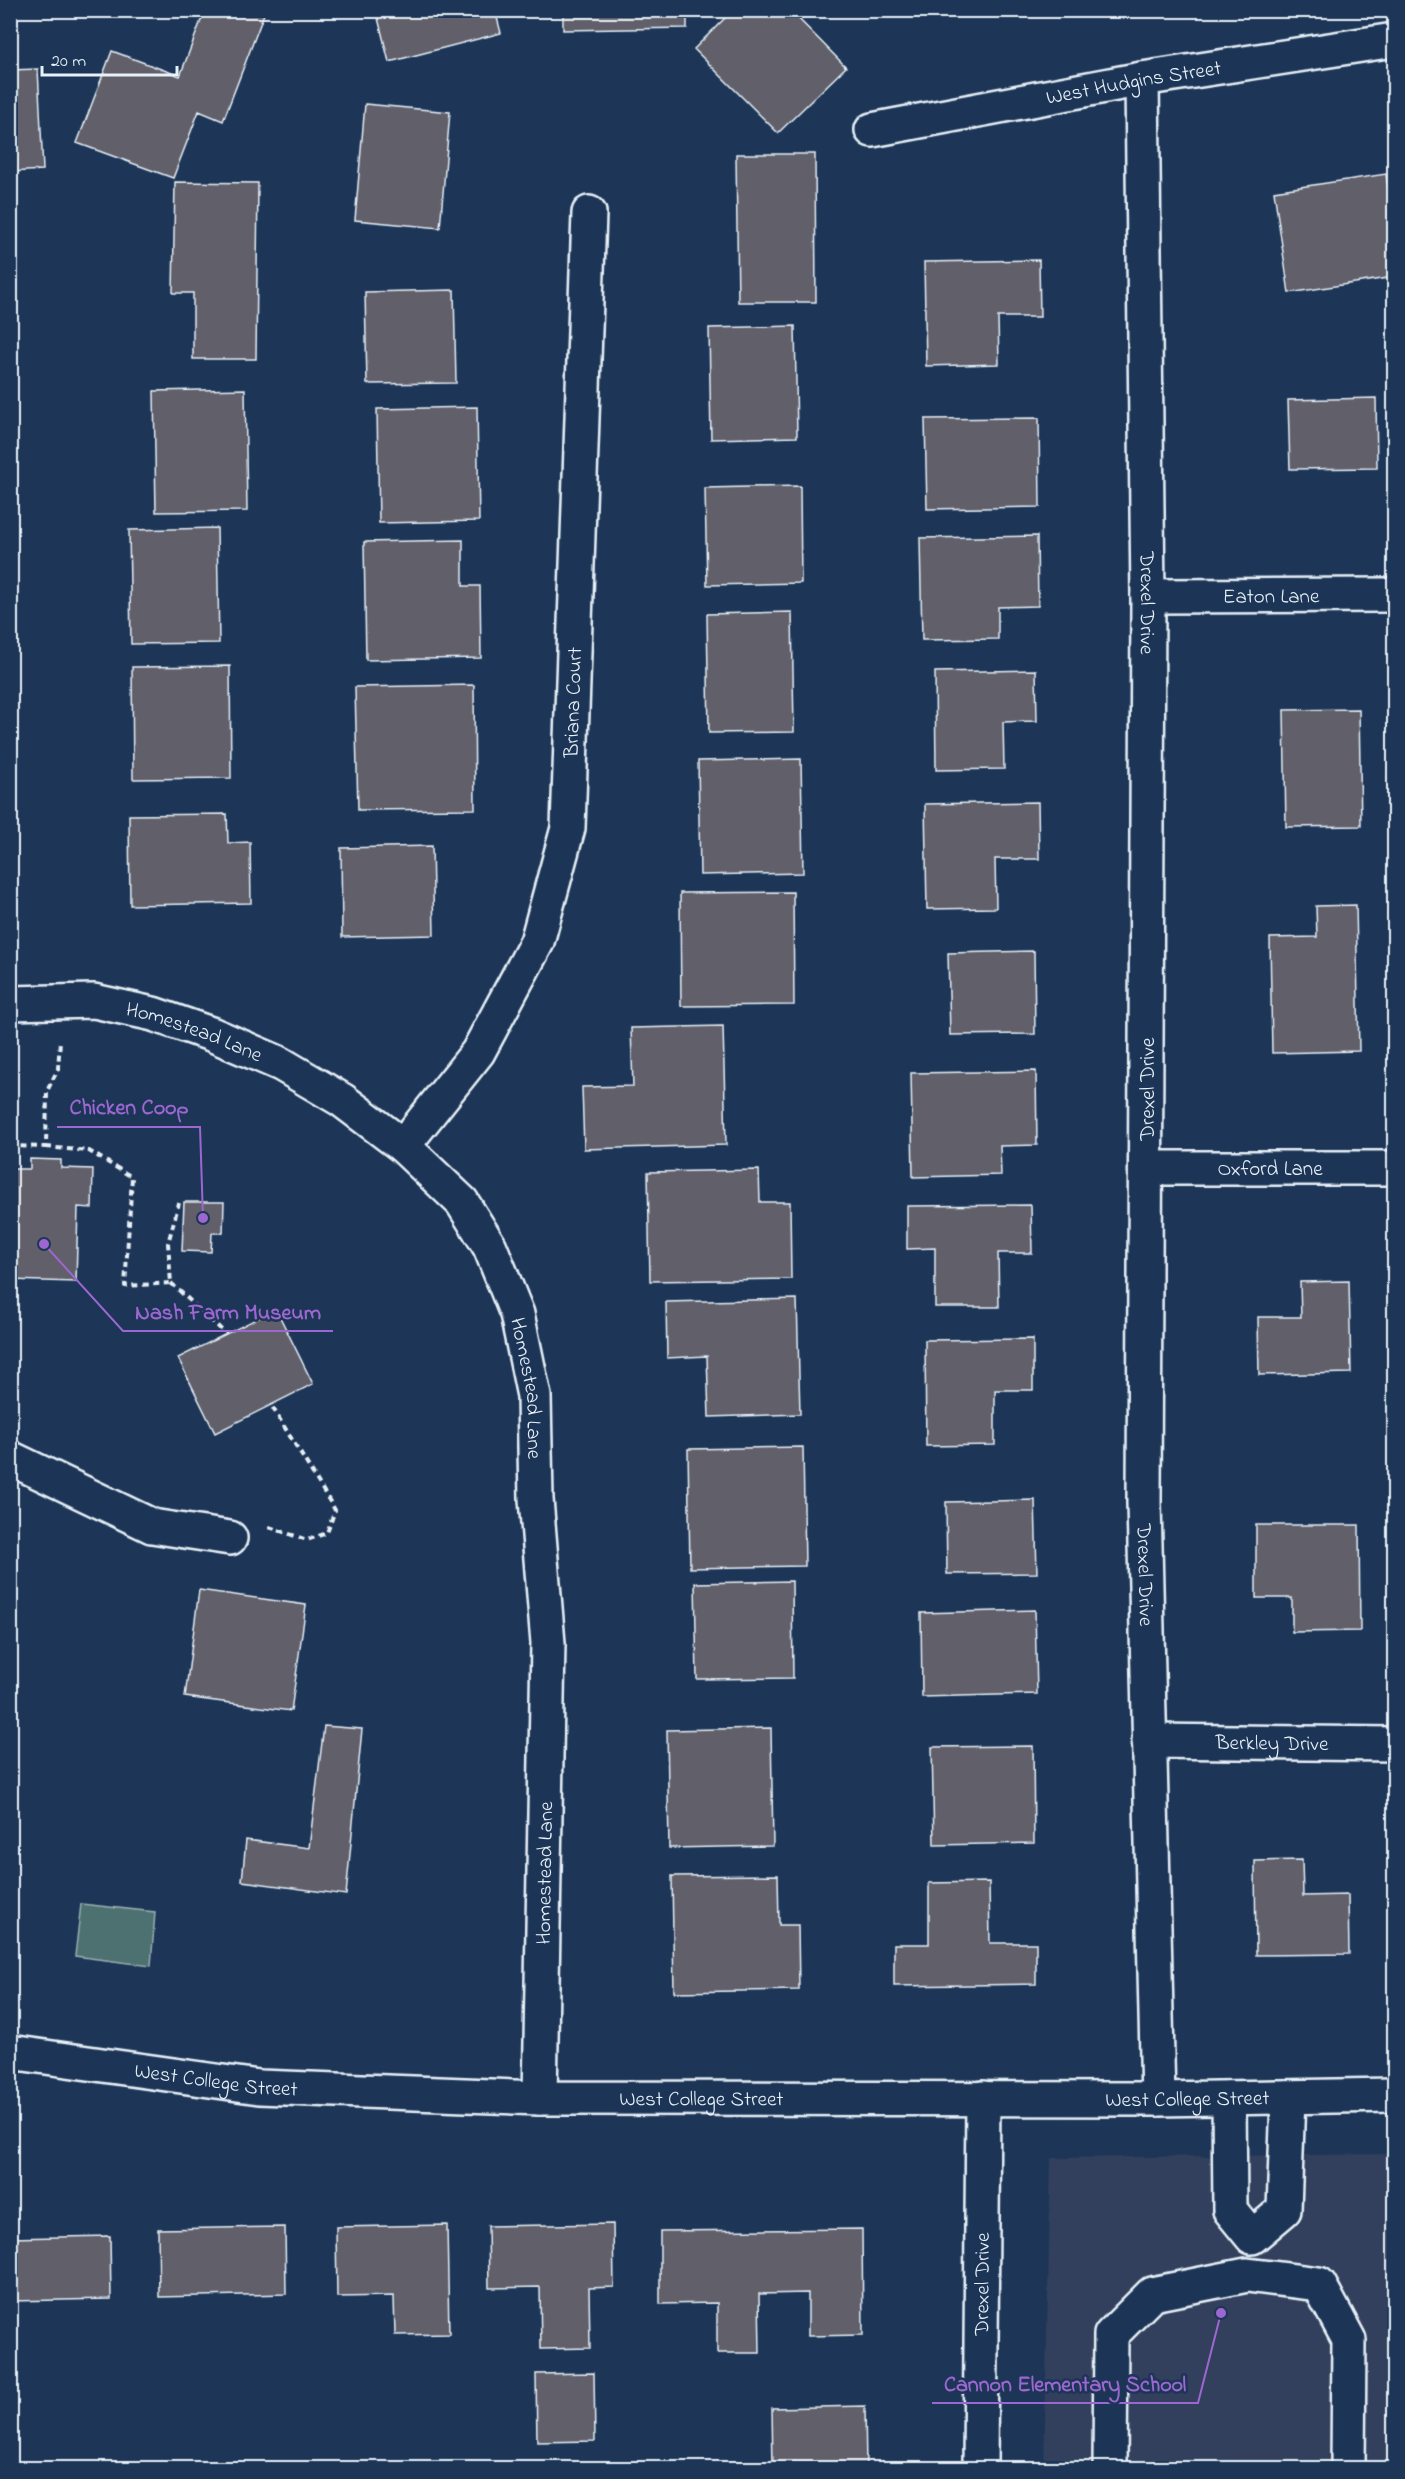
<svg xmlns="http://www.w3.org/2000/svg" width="1405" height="2479" font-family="'Indie Flower',sans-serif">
	<rect width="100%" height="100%" fill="#1d3557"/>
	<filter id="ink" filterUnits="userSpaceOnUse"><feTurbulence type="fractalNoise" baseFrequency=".0167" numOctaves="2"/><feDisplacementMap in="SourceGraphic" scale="12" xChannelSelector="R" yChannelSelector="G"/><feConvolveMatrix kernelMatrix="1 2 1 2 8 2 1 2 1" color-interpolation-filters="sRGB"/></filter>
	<g filter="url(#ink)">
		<!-- built -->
		<path fill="#31415d" d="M1394 2154V2468H1044L1051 2158Z"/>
		<!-- green -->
		<path fill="#4e7071" stroke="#9bb0b4" stroke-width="1.5" d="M81 1904 155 1912 151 1966 75 1956Z"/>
		<!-- building -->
		<path fill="#605e6b" stroke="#e8f1f8" stroke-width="1.5" d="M205 10H255L264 14 223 121 199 111 173 178 77 143 112 51 180 76Z
			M376 10H495L501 33 389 62Z
			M563 10H687V28L563 30Z
			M733 10H790L846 67 778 133 694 49Z
			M38 69 43 170 10 172V70Z
			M365 104 450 112 440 228 355 220Z
			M736 154H815L816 302H738Z
			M1386 174 1394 229V277L1289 293 1274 191Z
			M175 182 258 183 256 359H193V293H173Z
			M1039 260 1040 317H998L999 364 926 366 924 262Z
			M454 290 456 383 367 384 365 292Z
			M795 326 797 437 711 439 709 328Z
			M245 389 247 511 156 512 154 391Z
			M1376 398 1377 468 1290 469 1288 400Z
			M477 407 479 521 379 523 377 409Z
			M1039 418 1040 507 927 509 925 419Z
			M800 486 801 583 707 585 705 488Z
			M217 528 219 643 131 644 129 530Z
			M1037 536 1038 606 998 607V639L922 640 920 538Z
			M463 540V586H480L481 658 366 660 364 542Z
			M792 612 794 732 709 733 707 614Z
			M230 666 231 778 133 779 132 667Z
			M1036 670 1037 721 1003 722 1004 769 936 770 935 672Z
			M474 685 475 809 358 810 355 687Z
			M1359 709 1361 826 1286 827 1284 710Z
			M801 759 803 873 700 875 698 761Z
			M1038 802 1039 859H995L996 908 927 909 925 804Z
			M227 814 228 843 250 842 251 903 130 905 129 815Z
			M432 846 434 935 342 937 341 848Z
			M793 892 794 1005 681 1006 680 893Z
			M1356 905 1359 1051 1272 1053 1270 938 1317 937 1316 906Z
			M1034 951 1035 1034 950 1035 948 953Z
			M723 1026 726 1145 584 1149 582 1087 633 1086 631 1028Z
			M1036 1071 1037 1145 1000 1146 1001 1175 913 1177 911 1073Z
			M30 1159 61 1160V1168L93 1169 92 1208 78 1207 76 1282 10 1280V1169H30Z
			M759 1170 760 1202H790L791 1279 650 1281 648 1172Z
			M184 1202H224L223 1233H212L211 1252 182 1251Z
			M1031 1205 1032 1253H998L999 1307H935V1248L907 1249V1206Z
			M1349 1281 1351 1373 1259 1375 1258 1317H1301L1300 1282Z
			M1392 1288H1394V1374H1393Z
			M797 1299 800 1414 709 1417 707 1356 667 1358 666 1302Z
			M276 1309 313 1384 215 1433 178 1358Z
			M1033 1339V1390H995V1445L926 1446 925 1340Z
			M803 1447 805 1566 690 1568 688 1449Z
			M1035 1500 1037 1573 947 1574 946 1502Z
			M1256 1525H1359L1360 1631 1292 1632V1598H1256Z
			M792 1581 793 1678 697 1679 695 1583Z
			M199 1590 306 1605 291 1711 185 1697Z
			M1035 1610 1037 1694 922 1697 921 1613Z
			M324 1726 362 1729 346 1895 242 1881 246 1840 309 1848Z
			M771 1728 773 1846 669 1848 667 1730Z
			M1033 1746 1034 1843 934 1845 932 1747Z
			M1302 1860 1303 1896 1348 1895 1349 1954 1256 1955 1255 1861Z
			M1392 1862H1394V1945H1393Z
			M778 1875 779 1925H798L799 1990 674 1992 672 1876Z
			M989 1882 990 1943H1036V1984L894 1986V1944H929V1883Z
			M613 2224 614 2287 589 2288 590 2348 541 2349 540 2287 489 2288 488 2226Z
			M447 2225 449 2334 395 2335 394 2296 337 2297 336 2227Z
			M285 2227 286 2294 159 2297 158 2229Z
			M862 2229 863 2335 808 2336V2293L759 2294 760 2353H717V2303L660 2304V2231Z
			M110 2236 111 2299 10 2301V2238Z
			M594 2373 595 2441 537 2442 536 2374Z
			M865 2406 866 2468H773L772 2408Z"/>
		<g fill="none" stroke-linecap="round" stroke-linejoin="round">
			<defs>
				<g id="minor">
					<path id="s1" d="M1142 79 1148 596 1144 1502 1158 2099"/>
					<path id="s2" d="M872 130 1142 79 1394 40"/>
					<path id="s3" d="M1148 596 1394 595"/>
					<path id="s4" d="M10 1003 94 1001 153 1014 211 1034 281 1064 342 1100 403 1146 462 1202 490 1247 517 1314 534 1396 536 1499 548 1643 540 2098"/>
					<path id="s5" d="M403 1146 478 1052 537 942 568 828 589 213"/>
					<path id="s6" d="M1147 1168H1394"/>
					<path d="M10 1458 152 1526 230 1538"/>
					<path id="s7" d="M1149 1741 1394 1744"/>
					<path id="s8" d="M10 2052 259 2087 540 2098 1158 2099 1394 2095"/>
					<path d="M1229 2098 1230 2210 1252 2237 1284 2210 1288 2097"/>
					<path id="s9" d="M980 2468 983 2098"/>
					<path d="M1110 2468 1111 2335 1152 2294 1247 2275 1319 2284 1349 2340 1348 2468"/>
				</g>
			</defs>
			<!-- minor casing -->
			<use href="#minor" stroke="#e8f1f8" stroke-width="38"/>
			<!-- path -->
			<path stroke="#e8f1f8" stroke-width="4" stroke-dasharray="6 4.5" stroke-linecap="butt" d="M10 1146 46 1147 47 1091 58 1069 60 1041
				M46 1147 89 1151 132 1177 125 1286 171 1283 168 1243 179 1203
				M171 1283 226 1334
				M269 1527 307 1540 327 1533 335 1510 271 1405"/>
			<!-- minor -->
			<use href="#minor" stroke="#1d3557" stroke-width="33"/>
		</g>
	</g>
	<g text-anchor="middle" stroke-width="5" stroke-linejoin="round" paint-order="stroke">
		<!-- street labels -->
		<g font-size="21" fill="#e8f1f8" stroke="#1d3557">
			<text dy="7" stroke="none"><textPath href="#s2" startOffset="266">West Hudgins Street</textPath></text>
			<text dy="7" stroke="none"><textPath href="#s3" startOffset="123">Eaton Lane</textPath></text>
			<text dy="7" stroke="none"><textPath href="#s1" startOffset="524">Drexel Drive</textPath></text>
			<text dy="7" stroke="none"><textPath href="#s5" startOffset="489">Briana Court</textPath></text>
			<text dy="7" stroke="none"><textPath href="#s4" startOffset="189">Homestead Lane</textPath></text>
			<text transform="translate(1147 1089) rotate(-90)" y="7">Drexel Drive</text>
			<text dy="7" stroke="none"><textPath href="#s6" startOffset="123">Oxford Lane</textPath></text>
			<text dy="7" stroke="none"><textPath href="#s4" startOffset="711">Homestead Lane</textPath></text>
			<text dy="7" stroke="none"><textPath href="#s1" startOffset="1496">Drexel Drive</textPath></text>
			<text dy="7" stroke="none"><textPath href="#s7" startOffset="123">Berkley Drive</textPath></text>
			<text transform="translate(544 1873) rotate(-89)" y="7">Homestead Lane</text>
			<text dy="7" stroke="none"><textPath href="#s8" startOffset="208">West College Street</textPath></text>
			<text dy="7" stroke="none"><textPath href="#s8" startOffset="694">West College Street</textPath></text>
			<text dy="7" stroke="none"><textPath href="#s8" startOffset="1180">West College Street</textPath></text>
			<text dy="7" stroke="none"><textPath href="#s9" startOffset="184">Drexel Drive</textPath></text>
		</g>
	</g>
	<!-- callouts -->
	<path fill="none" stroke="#9c67d0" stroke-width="2" d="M203 1218L200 1127H57M44 1244L123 1331H333M1221 2313L1198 2403H932"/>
	<g fill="#9c67d0" stroke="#1d3557" stroke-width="2">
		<circle cx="203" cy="1218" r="6"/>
		<circle cx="44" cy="1244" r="6"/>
		<circle cx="1221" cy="2313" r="6"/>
	</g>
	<g font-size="22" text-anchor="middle" font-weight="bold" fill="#9c67d0" stroke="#1d3557" stroke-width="5" stroke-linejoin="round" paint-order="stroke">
		<text x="129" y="1114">Chicken Coop</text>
		<text x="228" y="1319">Nash Farm Museum</text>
		<text x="1065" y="2391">Cannon Elementary School</text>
	</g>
	<!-- margin -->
	<rect width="1405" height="2479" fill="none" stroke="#1d3557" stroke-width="36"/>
	<rect x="18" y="18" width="1369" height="2443" fill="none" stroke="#e8f1f8" stroke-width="2" filter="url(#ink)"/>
	<!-- scale -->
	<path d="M42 66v9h135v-9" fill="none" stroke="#e8f1f8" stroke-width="3"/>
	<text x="51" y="66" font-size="18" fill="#e8f1f8" stroke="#1d3557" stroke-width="4.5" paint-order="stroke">20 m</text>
</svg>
